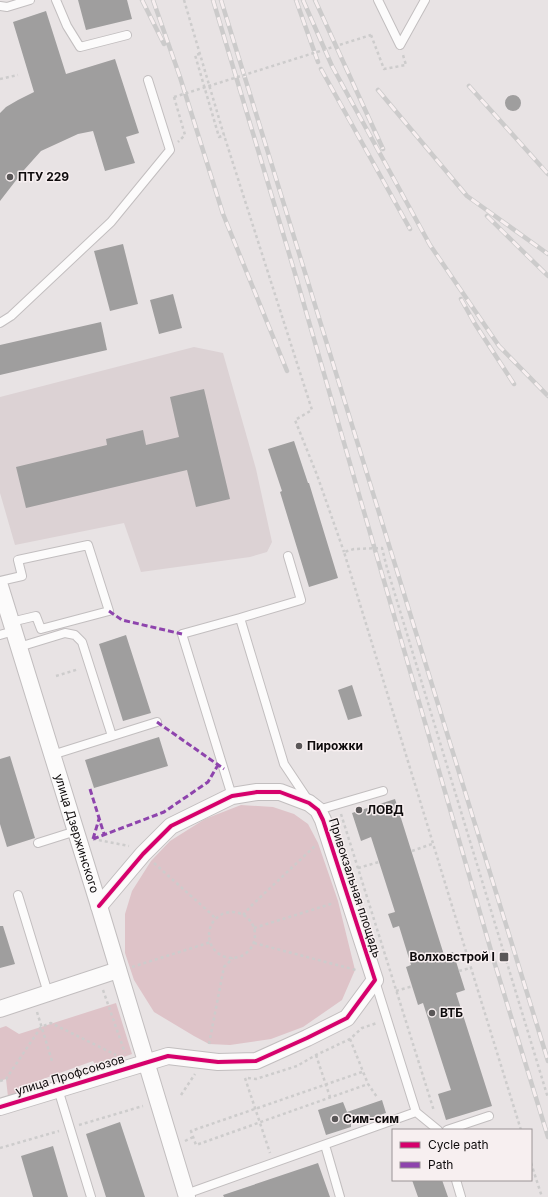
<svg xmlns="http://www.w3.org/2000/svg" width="548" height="1197" font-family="Inter,sans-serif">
	<rect width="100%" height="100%" fill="#e8e3e4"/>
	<!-- built -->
	<path fill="#dcd2d4" d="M194 347 223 353 256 469 272 542 267 552 250 557 141 572 124 523 15 545 0 493V397Z"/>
	<!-- green -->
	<path fill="#dec3c8" d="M241 805 273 807 294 814 308 824 318 843 338 901 355 970 342 1000 303 1027 271 1039 230 1045 209 1044 194 1036 154 1012 134 980 125 953V914L132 891 151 861 170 841 205 819Z
		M116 1003 132 1054 97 1067 93 1061 32 1083 33 1091 8 1097 6 1079 0 1081V1028L6 1026 19 1034Z"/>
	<!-- building -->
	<path fill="#9f9e9e" d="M78 0H127L132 19 86 30Z
		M46 11 66 74 115 59 139 133 126 137 135 163 105 171 93 131 78 134 41 151 24 170 0 201V113L6 107 18 100 34 92 13 22Z
		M505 103a8 8 0 1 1 16 0a8 8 0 1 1-16 0Z
		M123 244 138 304 110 311 94 251Z
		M173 294 182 328 159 334 150 300Z
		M101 322 107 350 0 375V345Z
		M204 389 230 499 196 507 187 470 26 508 16 467 107 445 106 439 143 430 146 445 179 437 170 397Z
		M294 441 308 483H309L338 578 309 587 280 492 282 491 268 449Z
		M126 635 151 713 123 721 99 644Z
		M352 685 362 716 348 720 338 690Z
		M159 737 168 766 94 788 85 760Z
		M10 756 35 838 7 847 0 824V759Z
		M395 799 444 955 453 952 465 990 456 993 492 1106 446 1120 438 1094 451 1090 423 1003 418 1005 406 967 411 965 399 926 393 928 388 914 395 912 371 837 361 841 352 813Z
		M0 926H3L15 964 0 968Z
		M382 1100 386 1113 351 1124V1127L326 1135 318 1110 343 1102 347 1112Z
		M120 1122 145 1197H106L86 1134Z
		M53 1146 68 1197H33L21 1156Z
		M318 1163 330 1197H224L223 1195Z
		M412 1180H442L448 1197H418Z"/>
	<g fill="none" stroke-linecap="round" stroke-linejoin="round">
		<defs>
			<path id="service" d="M56 0 67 26 80 47 127 35
				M378 0 400 45 425 0
				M0 6 7 7 30 0
				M0 323 11 316 111 222 170 150 148 80
				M0 581 22 576 18 560 88 545 109 611 41 629 36 616 11 622
				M240 618 301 600 288 556
				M0 635 14 631
				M19 647 65 633 75 635 82 642 112 736
				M52 755 157 722
				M232 796 182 634 240 618 284 764 308 800
				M318 810 383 791
				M38 843 76 831
				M18 895 48 993
				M375 981 416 1112 438 1130
				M58 1089 91 1197
				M447 1130 489 1116
				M325 1145 340 1197
				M456 1180 461 1197
				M186 1194 416 1112"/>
			<g id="minor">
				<path id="s1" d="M0 586 99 906 187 1197"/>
				<path d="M0 1009 118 970"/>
				<path d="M0 1107 168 1056 218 1062 256 1061 307 1038 347 1018 375 980 323 820 318 810 309 803 280 792H257L232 796 171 826 143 854 99 906"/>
			</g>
		</defs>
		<!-- service casing -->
		<use href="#service" stroke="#c2bebf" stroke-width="10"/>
		<!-- minor casing -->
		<use href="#minor" stroke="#c2bebf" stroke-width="18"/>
		<!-- path -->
		<path stroke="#cdcccc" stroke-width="2.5" stroke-dasharray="3 3" stroke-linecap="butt" d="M184 0 223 132 312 410 295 420 317 475 344 552
			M371 35 384 69 406 65 403 55
			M200 54 195 55 219 137 225 135
			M0 79 18 75
			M174 97 185 135 178 142
			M56 676 79 669
			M341 814 434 1111
			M93 839 129 846
			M412 851 432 844
			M154 863 209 912 216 919
			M358 868 379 862
			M209 935a23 23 0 1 1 46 0a23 23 0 1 1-46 0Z
			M243 915 251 906 316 845
			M254 928 334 903
			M254 943 356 970
			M132 967 211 942
			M459 971 470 968
			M103 990 125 1053
			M396 991 413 986
			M37 1012 52 1061
			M350 1039 368 1084 377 1097
			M209 1044 224 967 233 958
			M316 1055 330 1097
			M362 1072 191 1131 196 1145 368 1084
			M245 1078 270 1153
			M248 1078 256 1079 297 1066 316 1055 350 1039 362 1028 377 1023
			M0 1081 6 1079 41 1027 51 1023 116 1055
			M181 1095 195 1074
			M79 1125 143 1106
			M521 1130C461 937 403 744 344 552L354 549 382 548 387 568 548 1098
			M185 1141 193 1137
			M0 1148 59 1131
			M531 1163 542 1197"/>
		<!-- service -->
		<use href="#service" stroke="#fcfbfb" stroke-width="8"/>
		<!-- minor -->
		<use href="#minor" stroke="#fcfbfb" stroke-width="16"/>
		<defs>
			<path id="rail" d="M142 0 164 44
				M153 0 180 77 223 214 287 371
				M213 0 294 270 494 961 548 1137
				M221 0 548 1061
				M296 0 318 62
				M303 0 332 66 430 245 499 346 548 396
				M315 0 383 149
				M321 69 410 229
				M469 86 548 174
				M378 90 467 196 548 254
				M487 216 548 276
				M461 299 475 324 514 384"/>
		</defs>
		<!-- rail casing -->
		<use href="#rail" stroke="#cccbcb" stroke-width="4.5"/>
		<!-- rail -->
		<use href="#rail" stroke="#f7eff0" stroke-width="3" stroke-dasharray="9" stroke-linecap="butt"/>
		<!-- path-bridge -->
		<path stroke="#cdcccc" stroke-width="2.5" stroke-dasharray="3 3" stroke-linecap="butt" d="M174 97 371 35"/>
		<!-- quiet -->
		<path stroke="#8e44ad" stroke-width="3" stroke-dasharray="6 3" stroke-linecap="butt" d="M109 611 122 620 182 634
			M157 722 224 769
			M90 789 104 834
			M93 839 164 812 208 782 218 765
			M93 839 99 819"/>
		<defs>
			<path id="cycleway" d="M0 1107 168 1056 218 1062 256 1061 307 1038 347 1018 375 980 323 820 318 810 309 803 280 792H257L232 796 171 826 143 854 99 906"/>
		</defs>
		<!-- cycleway casing -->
		<use href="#cycleway" stroke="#f7eff0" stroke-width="6"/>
		<!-- cycleway -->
		<use href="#cycleway" stroke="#d6006c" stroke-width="4"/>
	</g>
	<!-- markers -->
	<g fill="#5a5758" stroke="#f7eff0" stroke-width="1.5">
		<circle cx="10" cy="177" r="4"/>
		<circle cx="299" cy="746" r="4"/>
		<circle cx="359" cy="810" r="4"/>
		<rect x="499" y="952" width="10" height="10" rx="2"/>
		<circle cx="432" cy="1013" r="4"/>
		<circle cx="335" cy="1119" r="4"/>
	</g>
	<g text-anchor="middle" stroke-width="3" stroke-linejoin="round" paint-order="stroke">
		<!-- poi labels -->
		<g font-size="12" font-weight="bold" fill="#0e0b0c" stroke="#f7eff0" text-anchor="start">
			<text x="18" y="181">ПТУ 229</text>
			<text x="307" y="750">Пирожки</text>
			<text x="367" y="814">ЛОВД</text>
			<text x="495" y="961" text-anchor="end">Волховстрой I</text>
			<text x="440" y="1017">ВТБ</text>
			<text x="343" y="1123">Сим-сим</text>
		</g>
		<!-- street labels -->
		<g font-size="12" fill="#0e0b0c" stroke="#f7eff0">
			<text dy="4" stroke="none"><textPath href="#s1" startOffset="259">улица Дзержинского</textPath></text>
			<text transform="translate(355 888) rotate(72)" y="4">Привокзальная площадь</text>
			<text transform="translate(70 1075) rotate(-17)" y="4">улица Профсоюзов</text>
		</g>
	</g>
	<!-- legend -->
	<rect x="392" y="1129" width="140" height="52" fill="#f7eff0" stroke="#9a9495"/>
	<rect x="400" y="1142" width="20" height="6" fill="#d6006c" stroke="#9a9495"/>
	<text x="428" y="1149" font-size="12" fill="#0e0b0c">Cycle path</text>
	<rect x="400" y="1162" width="20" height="6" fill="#8e44ad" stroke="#9a9495"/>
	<text x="428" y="1169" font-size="12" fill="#0e0b0c">Path</text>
</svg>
